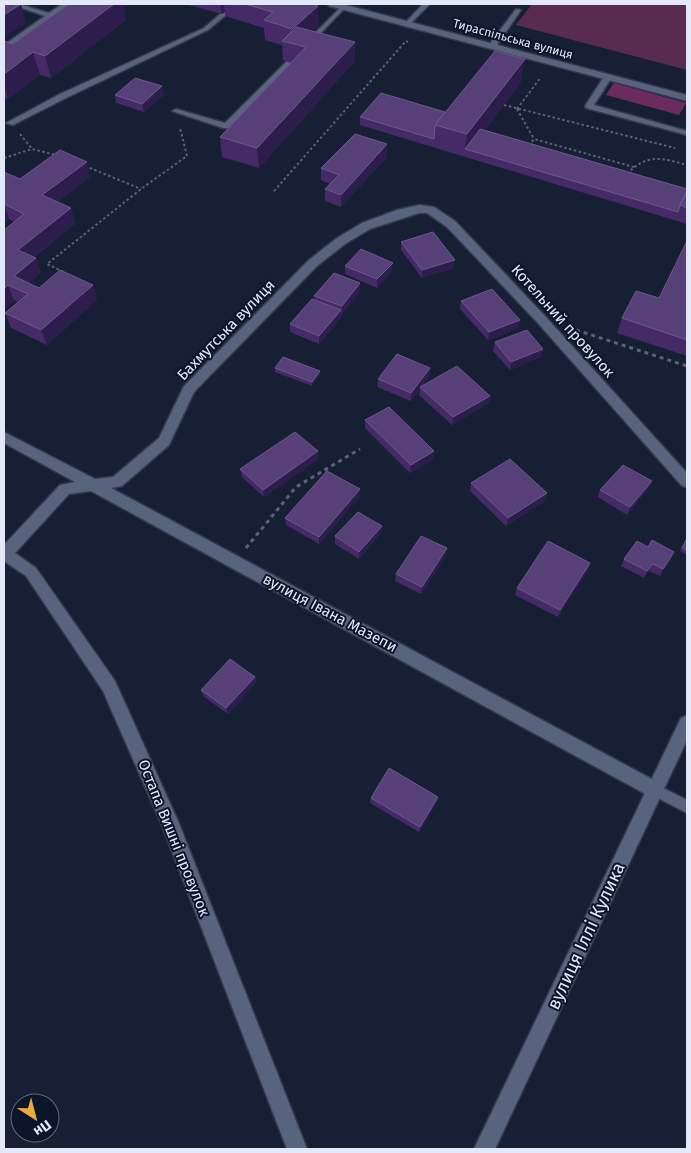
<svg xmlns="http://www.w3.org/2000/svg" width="691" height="1153" font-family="'Fira Sans',sans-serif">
	<rect width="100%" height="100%" fill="#161f34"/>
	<!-- green -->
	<path fill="#592b50" d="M532 4H687V70L516 25Z"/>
	<!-- forest -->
	<path fill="#6a2c5e" d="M614 83 686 103 679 115 606 95Z"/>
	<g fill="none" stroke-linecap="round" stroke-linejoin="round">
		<defs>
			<path id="service" d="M10 4H19L49 13 62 4H69L4 50V45L45 16Z
				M232 4H239L208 30 66 98 13 125 6 123 60 94 204 28Z
				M423 4H430L409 25H405V23Z
				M343 5 346 7 345 8 229 128H223L172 111 176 109 225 123Z
				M516 9 521 10 495 48H489L488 46Z
				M605 75 612 77 594 105 687 131V135L586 108 585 106Z
				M655 784 687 800V813L650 794 649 790 650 786Z"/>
			<path id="minor" d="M328 4H342L687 95V101L329 6Z
				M419 205 434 207 455 221 545 316 687 473V487L682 486 537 322 447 227 427 213H419L370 229 345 244 317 266 194 392 169 445 122 486 111 488 661 784 664 790 661 796 655 798 649 796 91 491 69 494 15 553 36 568 115 681 178 821 307 1149H287L161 823 103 691 26 576 4 561V545L60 485 75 482 4 443V432L95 479 113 477 159 438 184 386 309 260 337 238 362 223 397 210Z"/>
			<path id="tertiary" d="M687 715V740L495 1149H474L681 718Z"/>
		</defs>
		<!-- service casing -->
		<use href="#service" stroke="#34394b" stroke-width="3"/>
		<!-- minor casing -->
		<use href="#minor" stroke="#34394b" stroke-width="3"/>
		<!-- tertiary casing -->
		<use href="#tertiary" stroke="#34394b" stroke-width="3"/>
		<!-- path-far1 -->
		<path stroke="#5b6376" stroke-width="2" stroke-dasharray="2.5 2.5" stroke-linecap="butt" d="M504 105 675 148
			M517 109 541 77
			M517 109 534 139
			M20 134 32 149
			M529 146 534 139 634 167
			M4 158 32 149 56 155
			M85 166 141 189
			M627 174C647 153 662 158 687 165
			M274 191 406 41 408 42
			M61 275 64 272 47 264 141 189 187 156 180 128"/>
		<!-- path -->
		<path stroke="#5b6376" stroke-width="3" stroke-dasharray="4 4" stroke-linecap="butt" d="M576 330 687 366
			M246 548 296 487 360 449"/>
		<!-- service -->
		<use href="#service" fill="#58637d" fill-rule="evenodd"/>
		<!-- minor -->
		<use href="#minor" fill="#58637d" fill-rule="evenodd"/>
		<!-- tertiary -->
		<use href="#tertiary" fill="#58637d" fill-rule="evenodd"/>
	</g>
	<!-- wall -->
	<path fill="#462a68" d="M185 4H311L319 25 312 31 355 42 354 62 259 168 222 157 220 137 291 63 283 60 282 45 265 40 264 28 225 16V12L222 14Z
		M124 8 126 20 51 78 40 75 8 99 4 98V41L13 44Z
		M521 82 485 130 687 189V224L360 125V117L445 112Z
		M115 95H164L144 112 116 103Z
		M387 144V157L341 207 325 201V189L330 184 321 180V168Z
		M4 172 20 179 90 177 57 202 71 208 75 224 34 257 36 258 41 273 29 283 39 288 93 285 97 300 47 345 11 328 5 313 18 302 14 300 4 309 14 222 9 219 4 223Z
		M687 241V356L617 333 622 318 659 298Z
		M401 242 454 268 422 278 401 250Z
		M345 266 392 271 377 288 345 274Z
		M360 283V291L342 314H341V318L319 344 290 332V324L315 300 314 296Z
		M461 301 519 328 488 340 460 309Z
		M495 342 543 349 541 357 510 370 493 351Z
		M275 368 320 371V375L312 386 275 372Z
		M430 368 429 376 422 386 490 396 489 403 452 425 419 395 420 388 411 401 377 387 378 379Z
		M365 420 434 451 433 459 410 473 365 428Z
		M318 459 264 497 242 477 240 469Z
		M652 481 648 489 627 515 598 497 600 490Z
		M471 483 547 493 545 501 506 526 470 491Z
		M360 496 319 544 286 525 285 518Z
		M382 526 381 533 359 559 335 544V536Z
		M687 538V555L680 551Z
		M446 556 421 594 395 581 396 574Z
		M624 559H671L660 576 649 571 644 578 621 566Z
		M590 563 588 570 558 617 515 595 517 588Z
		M255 677 256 683 228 714 203 696 201 690Z
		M438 797 437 802 419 832 370 803 371 798Z"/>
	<!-- shaded-wall -->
	<path fill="#2c1d4d" d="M21 4 26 23 5 37 4 33V15Z
		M111 4H130L124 8 126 20 51 78 45 56Z
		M220 4H224L225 12 222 14Z
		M318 6 319 25 297 45 293 44 292 29Z
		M355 42 354 62 259 168 257 148Z
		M33 52 40 75 8 99 4 85V74Z
		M525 59 521 82 470 150 465 149 464 157 467 134Z
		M162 86 164 95 144 112 142 104Z
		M387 144V157L341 207V195Z
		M87 162 90 177 46 210 42 195Z
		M4 204 9 219 4 223Z
		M71 208 75 224 23 265 18 250Z
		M36 258 41 273 20 291 14 276Z
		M455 260 454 268 422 278V270Z
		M393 263 392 271 377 288V279Z
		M360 283V291L342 314V306Z
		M8 285 14 300 4 309V289Z
		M93 285 97 300 47 345 41 330Z
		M341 310V318L319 344V336Z
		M520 320 519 328 488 340 489 332Z
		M543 349 541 357 510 370 511 362Z
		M430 368 429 376 411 401V393Z
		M320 371V375L312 386V382Z
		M490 396 489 403 452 425 453 417Z
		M318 451V459L264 497 263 490Z
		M434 451 433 459 410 473 411 465Z
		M652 481 648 489 627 515 630 507Z
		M360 489V496L319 544V537Z
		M547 493 545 501 506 526 508 518Z
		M382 526 381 533 359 559V552Z
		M447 548 446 556 421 594 422 587Z
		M674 552 671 559 660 576 663 569Z
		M590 563 588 570 558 617 560 610Z
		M653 564 649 571 644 578 647 571Z
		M255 677 256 683 228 714 226 708Z
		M438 797 437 802 419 832 420 827Z"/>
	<!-- building -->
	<path fill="#573f77" stroke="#6c598b" d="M4 4H21L4 15Z
		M69 4H114L45 56 33 52 4 74V41L13 44Z
		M245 4H311L318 6 292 29 264 20 273 12Z
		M296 27 355 42 257 148 220 137 306 47 282 41Z
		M495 51 525 59 467 134 435 125Z
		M135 78 162 86 142 104 115 95Z
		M381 93 445 112 435 125 434 139 360 117Z
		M480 129 687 189V191L680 205 678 212 465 149Z
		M355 134 387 144 341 195 325 189 339 175 321 168Z
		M60 150 87 162 42 195 71 208 18 250 36 258 14 276 39 288 60 270 93 285 41 330 5 313 28 294 8 285 4 289V230L24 214 4 204V172L20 179Z
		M687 191V208L680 205Z
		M433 232 455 260 422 270 401 242Z
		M687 241V340L622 318 636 291 659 298Z
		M361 249 393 263 377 279 345 266Z
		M334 273 360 283 342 306 314 296Z
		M492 289 520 320 489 332 461 301Z
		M312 299 341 310 319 336 290 324Z
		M527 330 543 349 511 362 495 342Z
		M397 354 430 368 411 393 378 379Z
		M283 357 320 371 312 382 275 368Z
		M457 366 490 396 453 417 420 387Z
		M389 407 434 451 411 465 365 420Z
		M295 432 318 451 263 490 240 469Z
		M510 459 547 493 508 518 471 483Z
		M623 465 652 481 630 507 600 490Z
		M327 471 360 489 319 537 285 518Z
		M358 512 382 526 359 552 335 536Z
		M421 536 447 548 422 587 396 574Z
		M687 538V550L682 548Z
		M652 540 674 552 663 569 653 564 647 571 624 559 637 541 648 547Z
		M548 541 590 563 560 610 517 588Z
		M230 659 255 677 226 708 201 690Z
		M389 768 438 797 420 827 371 798Z"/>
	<g text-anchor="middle" stroke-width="4" stroke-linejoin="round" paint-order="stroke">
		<!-- far-street labels -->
		<g font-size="12" fill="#e2e8f7" stroke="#0d152a">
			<text transform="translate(513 39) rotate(15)" y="4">Тираспільська вулиця</text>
		</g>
		<!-- street labels -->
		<g font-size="15" fill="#e2e8f7" stroke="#0d152a">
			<text transform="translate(563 321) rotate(48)" y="5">Котельний провулок</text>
			<text transform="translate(226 330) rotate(-46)" y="5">Бахмутська вулиця</text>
			<text transform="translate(330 613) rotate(28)" y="5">вулиця Івана Мазепи</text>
			<text transform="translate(174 838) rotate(68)" y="5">Остапа Вишні провулок</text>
		</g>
		<!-- near-street labels -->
		<g font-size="18" fill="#e2e8f7" stroke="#0d152a">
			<text transform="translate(586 936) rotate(-65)" y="6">вулиця Іллі Кулика</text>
		</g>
	</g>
	<!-- border -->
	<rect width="691" height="1153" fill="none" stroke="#e2e8f7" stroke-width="10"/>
	<!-- north arrow -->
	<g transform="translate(35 1118) rotate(144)"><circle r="24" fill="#0d152a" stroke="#62697c"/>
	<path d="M0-4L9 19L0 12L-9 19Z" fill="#e9aa38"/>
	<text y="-8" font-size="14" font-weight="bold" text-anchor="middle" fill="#e2e8f7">Пн</text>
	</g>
</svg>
